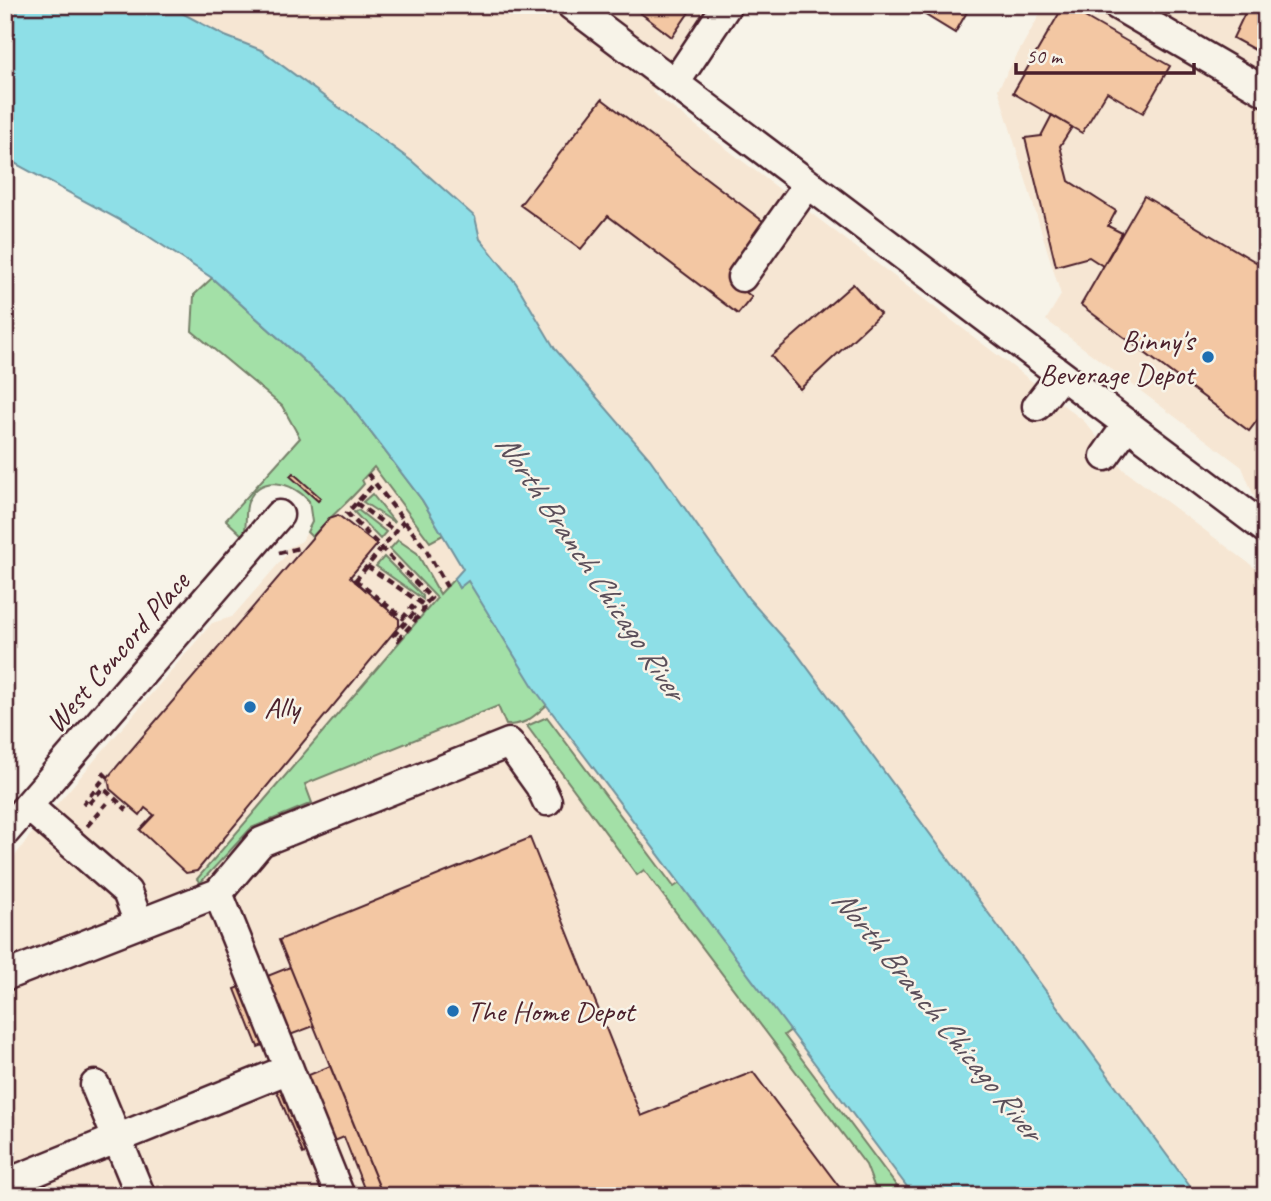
<svg xmlns="http://www.w3.org/2000/svg" width="1271" height="1201" font-family="Caveat,sans-serif">
	<rect width="100%" height="100%" fill="#f7f3e8"/>
	<filter id="ink" filterUnits="userSpaceOnUse"><feTurbulence type="fractalNoise" baseFrequency=".0143" numOctaves="2"/><feDisplacementMap in="SourceGraphic" scale="14" xChannelSelector="R" yChannelSelector="G"/><feConvolveMatrix kernelMatrix="1 2 1 2 8 2 1 2 1" color-interpolation-filters="sRGB"/></filter>
	<g filter="url(#ink)">
		<!-- built -->
		<path fill="#f6e6d3" d="M167 5H709L652 92 1084 421 1124 470 1266 576V1196H1197L795 651 749 599 650 459 555 349 516 283 480 239 475 217 261 50 225 36Z
			M1045 5H1266V526L1242 467 1046 320 1061 295 998 89Z
			M364 423 443 535 463 569 454 579 468 580 536 691 914 1196H5V870L28 838 212 623 232 617 287 554 286 549 302 541 312 523V512L302 492Z"/>
		<!-- green -->
		<path fill="#a3e0a7" stroke="#768069" stroke-width="2" d="M212 278 343 396 422 500 443 535 430 542 374 467 362 480 364 484C346 505 329 517 312 537L307 532 312 522 309 501C293 482 260 473 248 502 244 513 248 526 243 536L226 520 300 438 282 406 192 331 194 295Z
			M372 494 395 523 363 502Z
			M358 510 386 532 380 539 354 512Z
			M398 540 417 553 440 594 454 579 459 588 468 580 547 705C533 717 527 725 506 725L498 706 305 784 312 803 251 828 200 883 197 879 437 598 390 549Z
			M384 557 423 596V599L376 566Z
			M547 717 674 887 680 883 791 1030 784 1035 904 1196H878L866 1165 644 870 637 875 527 726Z"/>
		<!-- water -->
		<path fill="#8edfe7" stroke="#73929c" stroke-width="2" d="M5 5H167L225 36 261 50 413 162 475 217 480 239 516 283 555 349 650 459 749 599 795 651 1197 1196H914L536 691 468 581 459 588 454 579 463 569 422 500 343 396 212 278 142 232 5 158Z"/>
		<!-- building -->
		<path fill="#f3c7a3" stroke="#4a1f2b" stroke-width="2" d="M630 5H694L672 37Z
			M909 5H971L955 33Z
			M1064 5 1170 66 1143 113 1107 92 1082 133 1013 93Z
			M1236 5H1266V56L1233 38 1245 13 1235 8Z
			M602 99 768 225 730 280 752 297 738 314 608 216 581 249 520 205Z
			M1052 115 1072 127 1060 146 1069 181 1116 211 1108 226 1122 233 1103 266 1089 257 1056 266 1025 138 1041 136Z
			M1144 196 1266 268V409L1249 431 1081 305Z
			M853 284 880 314 800 389 771 356Z
			M293 473 321 498 318 501 290 476Z
			M338 515 377 545 350 577 399 619V626L197 871 186 873 140 830 154 815 145 808 140 815 110 789 108 777 329 518Z
			M530 838 641 1116 753 1072 846 1196H383L279 940Z
			M290 967 314 1026 258 1047 235 989Z
			M330 1066 383 1196H367L344 1137 303 1154 276 1089Z"/>
		<g fill="none" stroke-linecap="round" stroke-linejoin="round">
			<defs>
				<path id="minor" d="M571 5 1266 529
					M1117 5 1266 92
					M675 83 727 5
					M742 277 808 184
					M1037 406 1061 375
					M1105 456 1127 425
					M28 806 127 892 139 923
					M5 832 279 515
					M218 893 340 1196
					M5 976 218 893 261 842 509 743 540 786 547 801
					M95 1085 140 1194
					M5 1184 289 1069"/>
			</defs>
			<!-- minor casing -->
			<use href="#minor" stroke="#4a1f2b" stroke-width="33"/>
			<!-- path -->
			<path stroke="#4a1f2b" stroke-width="4.5" stroke-dasharray="7 5" stroke-linecap="butt" d="M368 474 425 548 447 587
				M356 503 396 532
				M279 553 299 548
				M367 566 424 605 431 598 347 513 375 483
				M355 580 403 618 412 607 416 611 394 635 398 640 423 611 424 605
				M355 581 404 521
				M102 772 106 776 84 803 87 806 103 788 127 810
				M87 826 107 803"/>
			<!-- minor -->
			<use href="#minor" stroke="#f7f3e8" stroke-width="28"/>
		</g>
	</g>
	<!-- markers -->
	<g fill="#1f6fb2" stroke="#f7f3e8" stroke-width="2.5">
		<circle cx="1208" cy="357" r="7"/>
		<circle cx="250" cy="707" r="7"/>
		<circle cx="453" cy="1011" r="7"/>
	</g>
	<g text-anchor="middle" stroke-width="5" stroke-linejoin="round" paint-order="stroke">
		<!-- poi labels -->
		<g font-size="30" fill="#4a1f2b" stroke="#f7f3e8" text-anchor="start">
			<text x="1194" y="350" text-anchor="end">Binny's<tspan x="1194" dy="34">Beverage Depot</tspan></text>
			<text x="264" y="717">Ally</text>
			<text x="467" y="1021">The Home Depot</text>
		</g>
		<!-- street labels -->
		<g font-size="30" fill="#4a1f2b" stroke="#f7f3e8">
			<text transform="translate(117 652) rotate(-49)" y="10">West Concord Place</text>
		</g>
		<!-- water labels -->
		<g font-size="32" font-style="italic" fill="#5b4f5a" stroke="#f7f3e8">
			<text transform="translate(591 566) rotate(56)" y="11">North Branch Chicago River</text>
			<text transform="translate(938 1014) rotate(51)" y="11">North Branch Chicago River</text>
		</g>
	</g>
	<!-- margin -->
	<rect width="1271" height="1201" fill="none" stroke="#f7f3e8" stroke-width="28"/>
	<rect x="14" y="14" width="1243" height="1173" fill="none" stroke="#4a1f2b" stroke-width="2.5" filter="url(#ink)"/>
	<!-- scale -->
	<path d="M1016 63v10h178v-10" fill="none" stroke="#4a1f2b" stroke-width="3.5"/>
	<text x="1026" y="63" font-size="21" fill="#4a1f2b" stroke="#f7f3e8" stroke-width="5" paint-order="stroke">50 m</text>
</svg>
